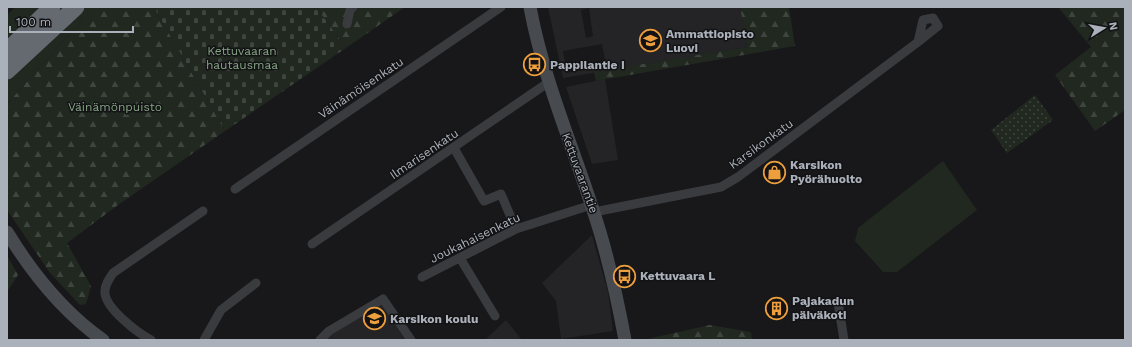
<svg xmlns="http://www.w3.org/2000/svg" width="1132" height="347" font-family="'Work Sans',sans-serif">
	<defs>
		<pattern id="forest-firs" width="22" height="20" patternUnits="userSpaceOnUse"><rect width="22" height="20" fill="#202820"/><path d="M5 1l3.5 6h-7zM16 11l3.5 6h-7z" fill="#3e453e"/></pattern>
		<pattern id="cemetery-stones" width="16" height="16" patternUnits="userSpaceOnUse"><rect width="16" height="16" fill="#202820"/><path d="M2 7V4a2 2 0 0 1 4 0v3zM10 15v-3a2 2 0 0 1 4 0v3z" fill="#3e453e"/></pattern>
		<pattern id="park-dots" width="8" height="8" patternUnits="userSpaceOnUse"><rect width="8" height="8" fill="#202820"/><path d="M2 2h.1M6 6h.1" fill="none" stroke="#3e453e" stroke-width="1.8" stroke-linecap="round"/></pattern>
	</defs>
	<rect width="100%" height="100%" fill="#18181a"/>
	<!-- built -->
	<path fill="#242427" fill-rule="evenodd" d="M548 7H740L747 47 563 78ZM589 8 593 36 586 38 581 10ZM602 44 606 66 567 73 563 51Z
		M605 79 618 160 592 164 566 87Z
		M592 235 608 292 613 331 561 339 556 301 542 283Z
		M382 305 405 340H326L334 332Z
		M506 320 522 340H485Z"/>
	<!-- grass -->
	<path fill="#202820" d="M15 7H94L7 104V15Z
		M943 161 977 210 897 272H883L855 241 858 228Z"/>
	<!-- forest -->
	<path fill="url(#forest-firs)" d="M94 7H154L225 131 118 205 67 243 91 286 86 304 80 305 50 273 7 210V104Z
		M316 7H405L346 48Z
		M740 7H789L795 46 596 81 594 72 747 47Z
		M1058 7H1125V110L1095 131 1055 75 1091 47Z
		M7 255 18 275 7 292Z
		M710 325 751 332 752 340H643Z"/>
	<!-- cemetery -->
	<path fill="url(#cemetery-stones)" d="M154 7H316L346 48 225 131Z"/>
	<!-- park -->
	<path fill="url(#park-dots)" d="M1035 95 1053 120 1007 153 991 130Z"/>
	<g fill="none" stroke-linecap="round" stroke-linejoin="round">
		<!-- street -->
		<path stroke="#393b3f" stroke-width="9" d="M347 24 350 10 353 7
			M454 148 484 201 501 194 516 229
			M235 189 501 7
			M594 212 721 187 738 177 918 42 923 20 933 18 938 26 918 42
			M312 244 549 82
			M460 258 495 316
			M422 277 516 229 585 207
			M838 302 844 340
			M151 340C138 333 106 309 105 293 104 286 109 279 113 273L203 211
			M204 340 221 310 256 283
			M320 340 329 331 383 299 411 340"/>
		<!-- secondary -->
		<path stroke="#474a4f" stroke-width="13" d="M530 7C543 78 572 144 594 213 608 255 617 297 625 340
			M7 232C32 273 63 312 103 340"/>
		<!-- highway -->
		<path stroke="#656970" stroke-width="17" d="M7 51 52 7
			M7 71 76 7"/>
	</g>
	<!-- icons -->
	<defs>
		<symbol id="school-ring" viewBox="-11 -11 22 22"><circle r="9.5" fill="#131315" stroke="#ed9e3d" stroke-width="1.5"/><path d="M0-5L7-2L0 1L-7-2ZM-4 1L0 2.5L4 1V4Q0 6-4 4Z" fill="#ed9e3d"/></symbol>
		<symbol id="bus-ring" viewBox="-11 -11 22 22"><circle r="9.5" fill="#131315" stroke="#ed9e3d" stroke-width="1.5"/><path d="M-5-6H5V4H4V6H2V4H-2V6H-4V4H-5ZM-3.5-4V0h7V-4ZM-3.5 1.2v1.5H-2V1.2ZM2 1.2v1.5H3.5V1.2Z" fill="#ed9e3d"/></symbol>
		<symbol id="shop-ring" viewBox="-11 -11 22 22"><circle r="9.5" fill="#131315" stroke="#ed9e3d" stroke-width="1.5"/><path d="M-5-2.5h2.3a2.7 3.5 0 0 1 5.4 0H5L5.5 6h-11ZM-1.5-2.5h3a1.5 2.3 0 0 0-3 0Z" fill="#ed9e3d"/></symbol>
		<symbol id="building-ring" viewBox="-11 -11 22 22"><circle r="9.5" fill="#131315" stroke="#ed9e3d" stroke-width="1.5"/><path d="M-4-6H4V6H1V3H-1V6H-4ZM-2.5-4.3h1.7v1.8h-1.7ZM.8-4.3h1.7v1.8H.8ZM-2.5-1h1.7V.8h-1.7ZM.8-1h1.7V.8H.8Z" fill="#ed9e3d"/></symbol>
	</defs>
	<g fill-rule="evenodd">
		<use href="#school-ring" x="638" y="28" width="25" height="25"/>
		<use href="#bus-ring" x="522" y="52" width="25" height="25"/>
		<use href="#shop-ring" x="762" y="160" width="25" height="25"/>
		<use href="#bus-ring" x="612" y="264" width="25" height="25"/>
		<use href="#building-ring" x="764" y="296" width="25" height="25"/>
		<use href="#school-ring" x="362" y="306" width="25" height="25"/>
	</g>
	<g text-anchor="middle" stroke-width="3" stroke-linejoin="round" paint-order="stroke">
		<!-- poi labels -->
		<g font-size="12" font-weight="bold" fill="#abb1ba" stroke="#131315" text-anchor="start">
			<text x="666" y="38">Ammattiopisto<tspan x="666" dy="14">Luovi</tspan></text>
			<text x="550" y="69">Pappilantie I</text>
			<text x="790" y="169">Karsikon<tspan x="790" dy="14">Pyörähuolto</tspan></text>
			<text x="640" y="280">Kettuvaara L</text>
			<text x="792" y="305">Pajakadun<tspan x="792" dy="14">päiväkoti</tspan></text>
			<text x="390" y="323">Karsikon koulu</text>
		</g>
		<!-- park labels -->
		<g font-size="12" fill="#84a483" stroke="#131315">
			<text x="242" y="55">Kettuvaaran<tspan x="242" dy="14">hautausmaa</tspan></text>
			<text x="115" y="111">Väinämönpuisto</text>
		</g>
		<!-- street labels -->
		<g font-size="12" fill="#abb1ba" stroke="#131315">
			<text transform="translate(361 88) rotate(-34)" y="4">Väinämöisenkatu</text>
			<text transform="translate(761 144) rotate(-36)" y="4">Karsikonkatu</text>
			<text transform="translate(424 154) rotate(-34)" y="4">Ilmarisenkatu</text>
			<text transform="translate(580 173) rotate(70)" y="4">Kettuvaarantie</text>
			<text transform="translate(475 238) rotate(-26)" y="4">Joukahaisenkatu</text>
		</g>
	</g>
	<!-- border -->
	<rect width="1132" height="347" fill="none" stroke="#abb1ba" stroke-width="16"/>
	<!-- north arrow -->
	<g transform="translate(1104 28) rotate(79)" stroke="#131315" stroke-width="3" paint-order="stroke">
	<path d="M0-3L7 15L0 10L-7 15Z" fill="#abb1ba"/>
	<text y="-6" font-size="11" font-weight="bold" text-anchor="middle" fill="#abb1ba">N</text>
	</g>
	<!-- scale -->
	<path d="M10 26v6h123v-6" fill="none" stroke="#abb1ba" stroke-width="2"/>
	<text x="16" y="26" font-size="12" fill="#abb1ba" stroke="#131315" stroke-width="3" paint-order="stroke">100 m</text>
</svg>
